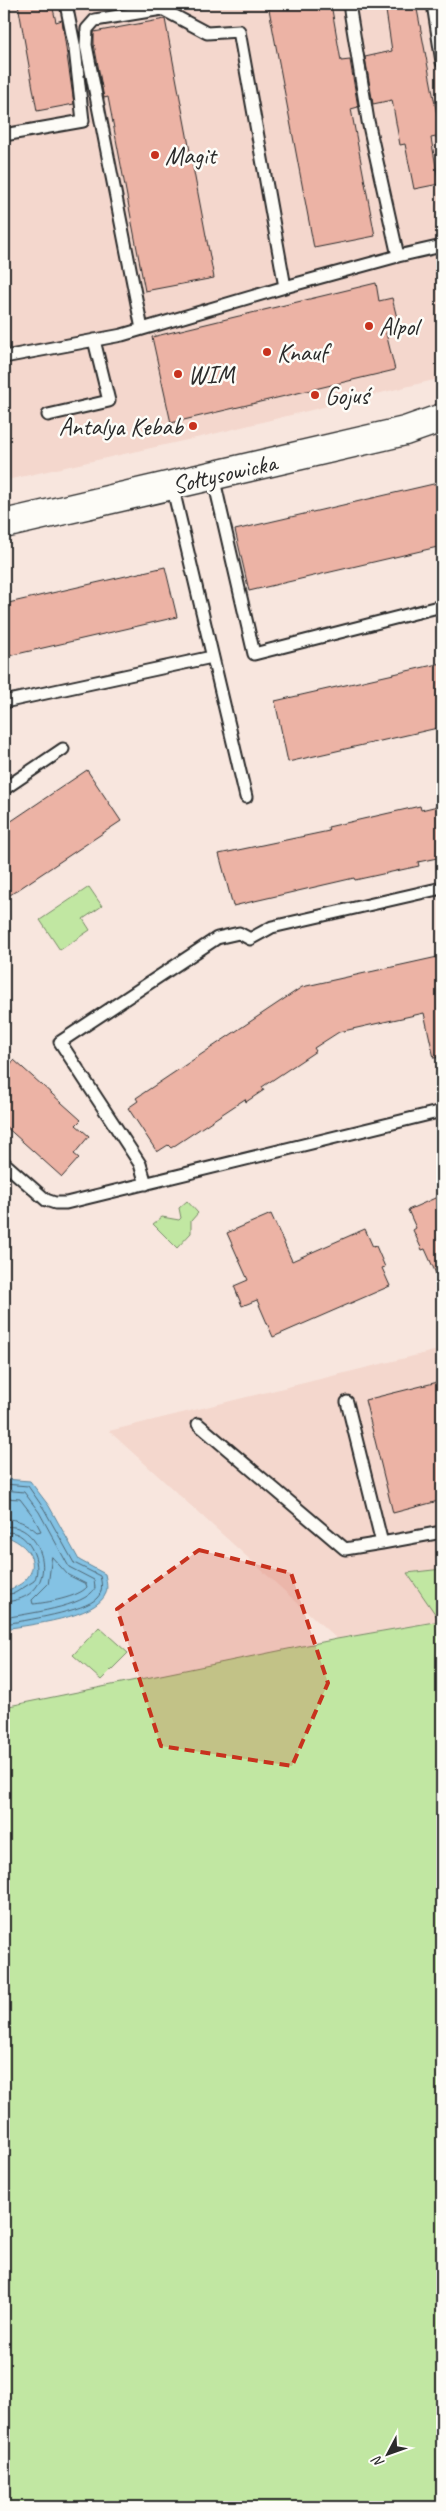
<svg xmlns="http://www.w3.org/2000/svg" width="446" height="2511" font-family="Caveat,sans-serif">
	<rect width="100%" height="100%" fill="#f8e6de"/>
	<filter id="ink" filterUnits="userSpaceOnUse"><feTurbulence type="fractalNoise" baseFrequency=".02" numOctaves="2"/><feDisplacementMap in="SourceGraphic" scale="10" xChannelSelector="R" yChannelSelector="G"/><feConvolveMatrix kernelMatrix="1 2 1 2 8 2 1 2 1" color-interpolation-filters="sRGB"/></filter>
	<g filter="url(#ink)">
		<!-- built -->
		<path fill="#f4d7cd" d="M4 4H442V378L205 436 7 480 4 461Z
			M442 1349V1569L408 1573 441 1621 337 1639 109 1431Z"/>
		<!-- green -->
		<path fill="#c1e7a2" stroke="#768966" d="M89 887 102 906 83 919 90 930 60 950 40 920Z
			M187 1201 198 1213 191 1221V1233L177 1248 153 1224 162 1217 179 1220 181 1218 179 1208Z
			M442 1569V2507H4V1707L337 1639 440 1621 407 1573Z
			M99 1627 128 1653 101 1680 73 1655Z"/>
		<!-- water -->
		<path fill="#84c2e4" stroke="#60869a" d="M4 1479 30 1481 49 1506 79 1560 105 1574C106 1579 108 1587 106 1593 97 1618 28 1625 4 1629V1591C40 1582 42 1551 8 1537L4 1539Z"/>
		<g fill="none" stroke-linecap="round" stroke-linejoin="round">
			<!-- shore -->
			<path stroke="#4f6775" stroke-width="1" d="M4 1484 28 1486 44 1509 74 1563 100 1576C102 1584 103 1592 97 1598 86 1611 23 1621 4 1624
				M4 1490 24 1492 39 1512 69 1567 94 1580 95 1588C86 1607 24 1614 4 1618
				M4 1498 20 1499 33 1516 41 1531 37 1532C28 1524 16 1518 4 1519
				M4 1527C43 1519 67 1598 4 1602
				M4 1533C27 1526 44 1564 34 1581L15 1593 4 1595
				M52 1557 68 1575 86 1584 87 1587C79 1597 46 1603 33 1604L32 1600 48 1584Z"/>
		</g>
		<!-- building -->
		<path fill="#ecb3a5" stroke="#2b2b2b" d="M18 4H52L56 22 62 20 74 104 37 111Z
			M268 4H331L341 61 350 60 358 107 351 109 375 236 314 248Z
			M385 4H416L441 136 431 138 439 184 414 189 405 144 400 145 392 100 373 104 365 57 392 51Z
			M165 19 214 278 145 291 108 97 104 98 94 44V32Z
			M376 283 379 301 392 298 400 330 386 333 395 370 171 423 152 337Z
			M442 482V546L249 591 235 530Z
			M165 567 177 617 4 657V604Z
			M442 663V727L288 762 275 701Z
			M87 770 121 821 4 899V826Z
			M442 805V857L418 862 419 866 355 880 354 878 233 906 219 854 329 831 328 827 420 806 421 810Z
			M442 956V1057L434 1058 424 1013 339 1032 314 1048 316 1051 262 1087 264 1090 246 1102 245 1099 171 1148 168 1145 157 1152 128 1108 138 1101 136 1098 302 987Z
			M14 1060 81 1120 76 1125 89 1136 74 1154 79 1158 62 1177 4 1125V1072Z
			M442 1195V1287L425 1249 422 1250 413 1230 416 1228 408 1210Z
			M271 1214 292 1261 365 1229 373 1247 376 1246 385 1267 382 1268 390 1286 273 1337 257 1300 242 1306 234 1286 248 1280 227 1233Z
			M442 1381V1500L393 1513 365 1400Z"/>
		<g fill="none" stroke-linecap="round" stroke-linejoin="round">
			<defs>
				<path id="service" d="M349 4 368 121 398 256 442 246
					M433 4 442 62
					M4 135 83 121 75 49 66 4
					M142 329 86 45 87 29 95 20 162 9 207 33 239 31 285 287 398 256
					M4 357 122 335 285 287
					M48 415 109 401 94 340
					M213 476 254 654 442 606
					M172 485 246 797
					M4 702 212 657
					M4 789 63 749
					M4 1163 46 1200 55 1203H66L442 1111
					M146 1184 140 1164 60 1042 217 938 239 933 250 939 272 927 442 888
					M347 1402 382 1543 442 1532
					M198 1424 345 1549 382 1543"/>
				<path id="tertiary" d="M4 524 405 431 442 418"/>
			</defs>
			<!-- service casing -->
			<use href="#service" stroke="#2b2b2b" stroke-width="15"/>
			<!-- tertiary casing -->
			<use href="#tertiary" stroke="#2b2b2b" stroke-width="31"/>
			<!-- service -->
			<use href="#service" stroke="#fdfcf7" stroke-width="11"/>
			<!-- tertiary -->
			<use href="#tertiary" stroke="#fdfcf7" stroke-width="28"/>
		</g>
	</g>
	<!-- marked area -->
	<path fill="#c8321e" fill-opacity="0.2" stroke="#c8321e" stroke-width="4" stroke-dasharray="10 6" stroke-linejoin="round" d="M199 1550 291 1573 328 1683 292 1766 161 1746 117 1609Z"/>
	<!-- markers -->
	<g fill="#c8321e" stroke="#fdfcf7" stroke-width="2">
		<circle cx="155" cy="155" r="5"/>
		<circle cx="369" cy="326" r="5"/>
		<circle cx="267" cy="352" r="5"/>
		<circle cx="178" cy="374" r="5"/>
		<circle cx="315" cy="395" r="5"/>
		<circle cx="193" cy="426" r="5"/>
	</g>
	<g text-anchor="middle" stroke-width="5" stroke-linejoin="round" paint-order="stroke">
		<!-- poi labels -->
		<g font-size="25" fill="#2b2b2b" stroke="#fdfcf7" text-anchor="start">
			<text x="165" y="164">Magit</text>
			<text x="379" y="335">Alpol</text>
			<text x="277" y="361">Knauf</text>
			<text x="188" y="383">WIM</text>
			<text x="325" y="404">Gojuś</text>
			<text x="183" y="435" text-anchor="end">Antalya Kebab</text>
		</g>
		<!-- street labels -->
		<g font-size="25" fill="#2b2b2b" stroke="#fdfcf7">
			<text transform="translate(224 473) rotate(-13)" y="9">Sołtysowicka</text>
		</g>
	</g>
	<!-- margin -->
	<rect width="446" height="2511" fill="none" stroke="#fdfcf7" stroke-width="20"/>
	<rect x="10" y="10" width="426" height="2491" fill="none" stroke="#2b2b2b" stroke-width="2" filter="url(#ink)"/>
	<!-- north arrow -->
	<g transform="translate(388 2454) rotate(229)" stroke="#fdfcf7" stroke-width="4" paint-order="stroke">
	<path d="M0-4L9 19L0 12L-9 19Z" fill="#2b2b2b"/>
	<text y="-8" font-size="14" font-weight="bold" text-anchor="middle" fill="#2b2b2b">N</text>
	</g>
</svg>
